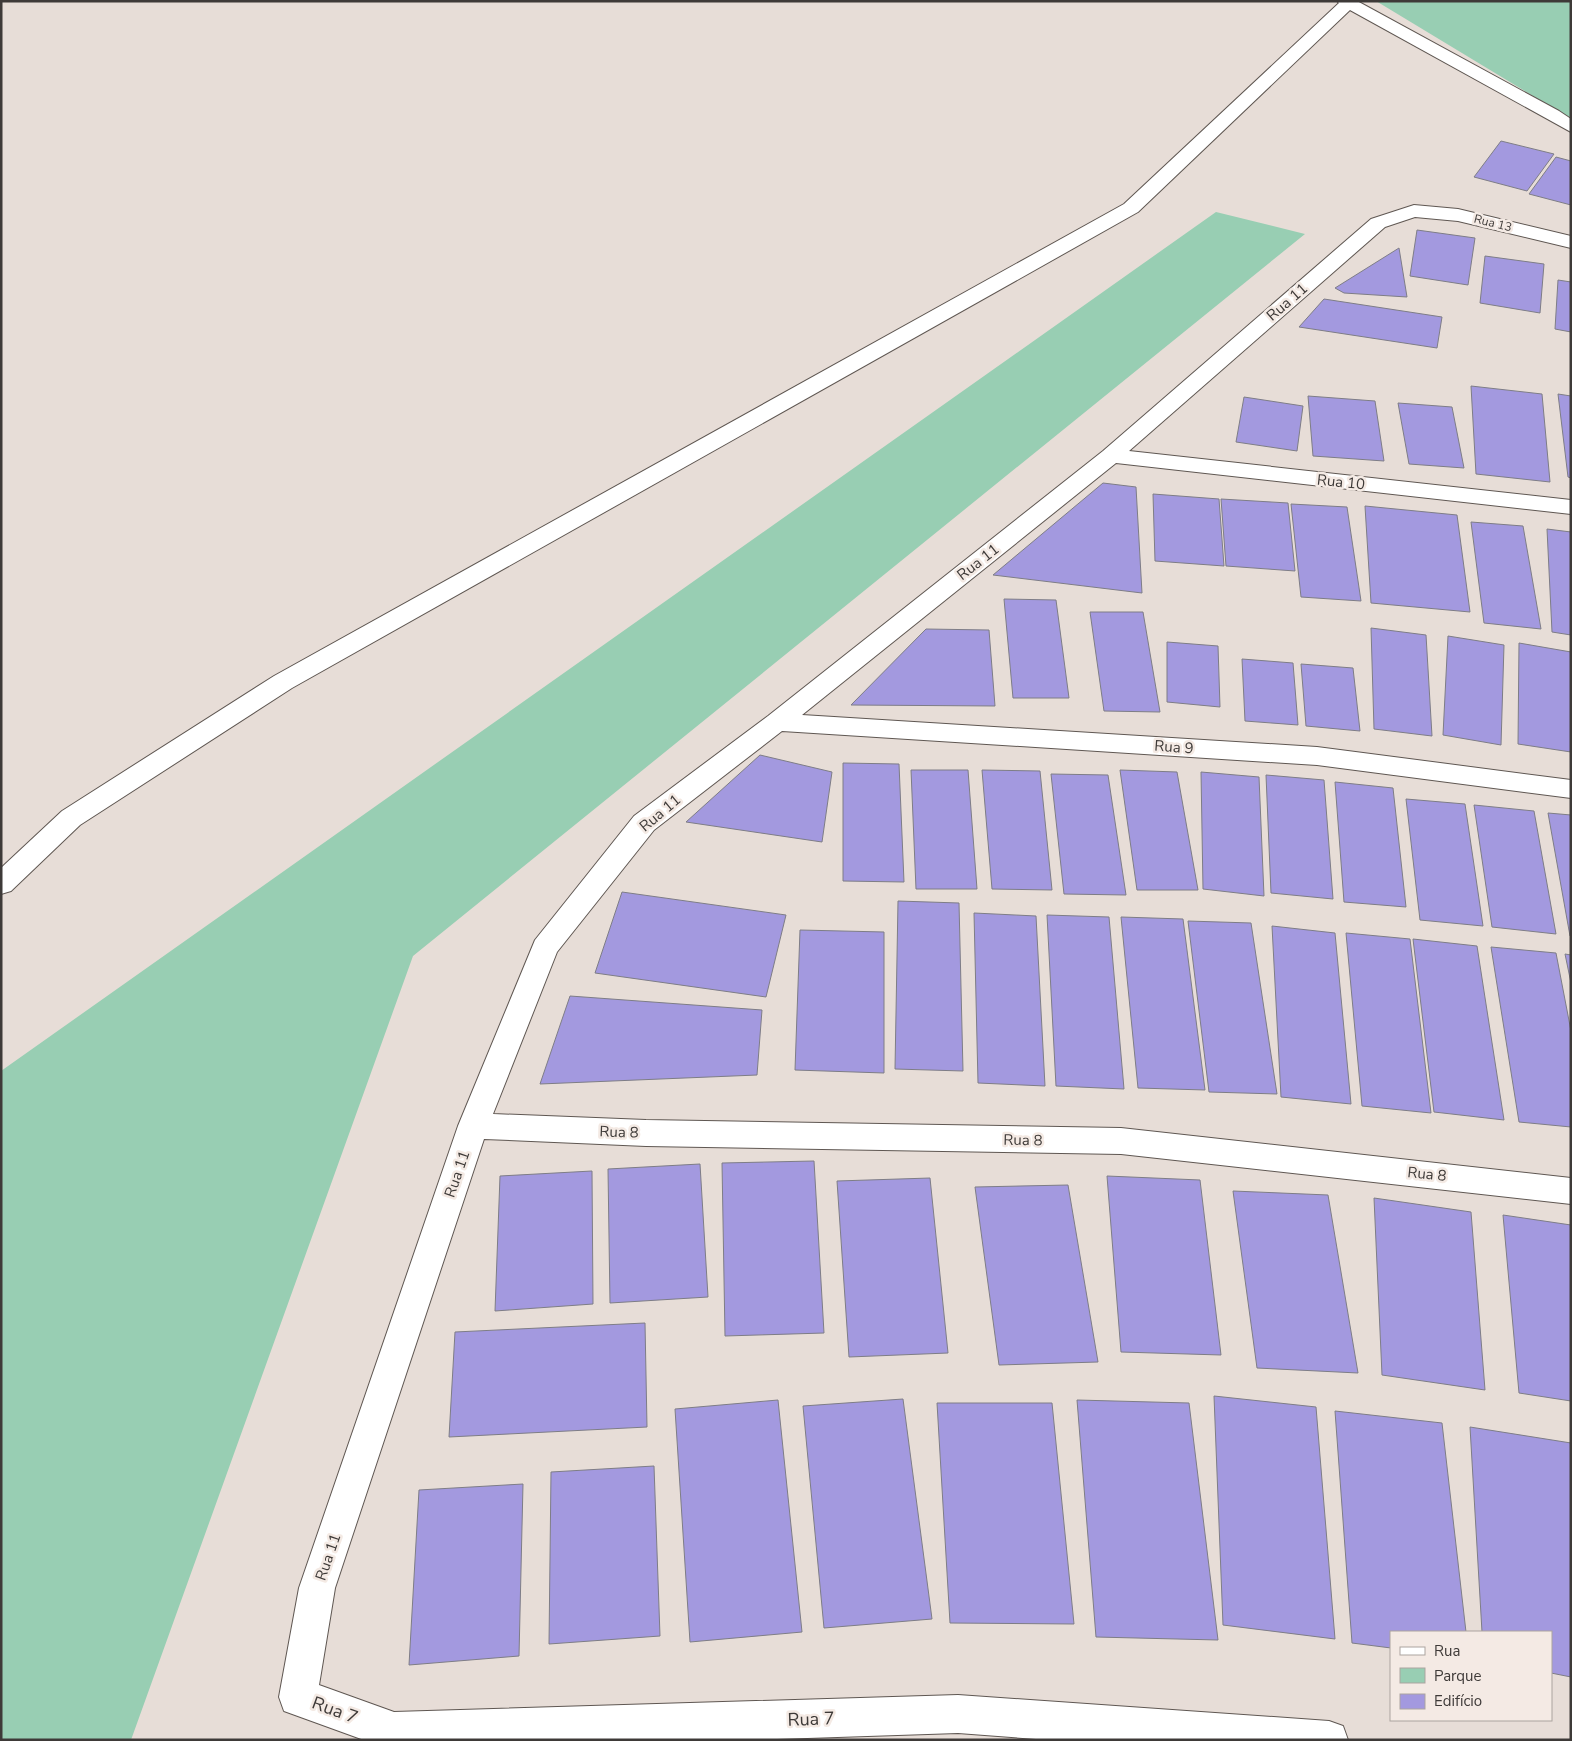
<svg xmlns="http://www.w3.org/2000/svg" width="1572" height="1741" font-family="'Nunito Sans',sans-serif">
	<rect width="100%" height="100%" fill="#e7ddd7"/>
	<!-- green -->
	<path fill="#98ceb3" d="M1376 1H1571V119Z
		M1216 212 1305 234 413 956 131 1740H1V1071Z"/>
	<!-- building -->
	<path fill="#a399df" stroke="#7e7d86" d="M1501 141 1554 154 1527 191 1474 177Z
		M1556 157 1571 161V205L1529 194Z
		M1417 230 1475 238 1468 285 1410 276Z
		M1399 248 1407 297 1344 293 1335 288Z
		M1485 256 1544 264 1540 313 1480 303Z
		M1558 280 1571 282V332L1555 329Z
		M1324 299 1442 317 1437 348 1299 327Z
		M1471 386 1542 394 1550 482 1476 474Z
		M1558 394 1571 396V478L1568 477Z
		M1308 396 1375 401 1384 461 1313 456Z
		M1244 397 1303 406 1297 451 1236 442Z
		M1398 403 1452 407 1464 468 1409 464Z
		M1103 483 1136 487 1142 593 993 575Z
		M1153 494 1219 499 1224 566 1155 561Z
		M1221 499 1288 503 1295 571 1226 566Z
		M1291 504 1347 507 1361 601 1301 597Z
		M1365 506 1457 515 1470 612 1371 603Z
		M1471 522 1523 526 1541 629 1484 623Z
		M1547 529 1571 532V635L1552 632Z
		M1004 599 1056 600 1069 698H1013Z
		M1090 612H1143L1160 712 1104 711Z
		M1371 628 1426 635 1432 736 1374 729Z
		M926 629 989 630 995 706 851 705Z
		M1448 636 1504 645 1501 745 1443 735Z
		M1167 642 1218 646 1220 707 1167 702Z
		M1519 643 1571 652V752L1518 744Z
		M1242 659 1293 663 1298 725 1245 721Z
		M1301 664 1353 668 1360 731 1306 726Z
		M760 755 832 772 822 842 686 822Z
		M843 763 899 764 904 882 843 881Z
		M911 770H968L977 889H916Z
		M982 770 1040 771 1052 890 992 889Z
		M1120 770 1177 772 1198 890H1137Z
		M1201 772 1259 777 1264 896 1203 889Z
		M1051 774 1108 775 1126 895 1064 894Z
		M1266 775 1324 780 1333 899 1271 893Z
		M1335 782 1393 788 1406 907 1344 902Z
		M1406 799 1465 804 1483 926 1420 920Z
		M1474 805 1534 811 1556 934 1492 927Z
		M1548 813 1571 815V936H1570Z
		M622 892 786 915 766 997 595 973Z
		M898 901 959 903 963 1071 895 1069Z
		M974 913 1036 916 1045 1086 978 1083Z
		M1047 915 1109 917 1124 1089 1056 1086Z
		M1121 917 1183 919 1205 1090 1138 1088Z
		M1188 921 1251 923 1277 1094 1209 1092Z
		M1272 926 1335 933 1351 1104 1281 1097Z
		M800 930 884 932V1073L795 1070Z
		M1346 933 1410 939 1431 1113 1362 1106Z
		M1413 939 1477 946 1504 1120 1434 1112Z
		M1491 947 1556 953 1571 1031V1127L1519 1122Z
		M1565 954 1571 955V983Z
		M570 996 762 1010 757 1075 540 1084Z
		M814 1161 824 1333 725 1336 722 1163Z
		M700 1164 708 1297 610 1303 608 1169Z
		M592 1171 593 1304 495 1311 500 1176Z
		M1107 1176 1200 1180 1221 1355 1121 1352Z
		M930 1178 948 1353 849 1357 837 1181Z
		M1068 1185 1098 1362 999 1365 975 1187Z
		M1233 1191 1328 1195 1358 1373 1257 1368Z
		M1374 1198 1471 1212 1485 1390 1382 1375Z
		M1503 1215 1571 1225V1401L1519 1393Z
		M645 1323 647 1427 449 1437 455 1332Z
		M1214 1396 1316 1407 1335 1639 1223 1625Z
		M903 1399 932 1619 824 1628 803 1406Z
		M778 1400 802 1632 690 1642 675 1409Z
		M1077 1400 1189 1403 1218 1640 1096 1637Z
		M937 1403H1052L1074 1624 950 1623Z
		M1335 1411 1442 1423 1466 1632H1391V1648L1352 1643Z
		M1470 1427 1571 1443V1677L1551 1673V1632H1482Z
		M654 1466 660 1636 549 1644 551 1472Z
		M523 1484 519 1656 409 1665 419 1490Z"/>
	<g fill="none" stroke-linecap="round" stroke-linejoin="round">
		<defs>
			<path id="minor" d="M1337 1H1357L1559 111 1571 119V132L1350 10 1138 212 292 688 80 825 11 891 1 894V868L62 811 274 676 1124 204 1339 3Z
				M1414 205 1458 209 1571 236V248L1458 221 1415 217 1385 227 1129 451 1571 500V514L1116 463 802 715 1317 747 1571 780V798L1317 765 782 731 654 830 557 952 493 1114 646 1120 1121 1128 1571 1178V1204L1121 1154 646 1146 484 1139 335 1588 319 1685 394 1712 958 1695 1329 1721 1343 1726 1348 1740H1049L958 1733 746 1740H364L284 1711 279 1697 299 1588 458 1126 535 940 634 816 768 716 1103 451 1371 219Z"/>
		</defs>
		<!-- minor casing -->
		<use href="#minor" stroke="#5f5752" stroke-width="2"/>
		<!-- minor -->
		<use href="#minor" fill="#fff" fill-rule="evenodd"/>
	</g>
	<g text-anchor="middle" stroke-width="5" stroke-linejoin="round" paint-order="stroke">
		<!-- far-street labels -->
		<g font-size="12" fill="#3e3a38" stroke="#f4eae4">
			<text transform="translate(1493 223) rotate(14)" y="4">Rua 13</text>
		</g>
		<!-- street labels -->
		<g font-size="15" fill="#3e3a38" stroke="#f4eae4">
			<text transform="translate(1287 302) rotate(-41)" y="5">Rua 11</text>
			<text transform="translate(1341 482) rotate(6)" y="5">Rua 10</text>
			<text transform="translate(978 562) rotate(-38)" y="5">Rua 11</text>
			<text transform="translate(1174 747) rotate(4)" y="5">Rua 9</text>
			<text transform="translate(660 813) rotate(-40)" y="5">Rua 11</text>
			<text transform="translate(619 1132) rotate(2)" y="5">Rua 8</text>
			<text transform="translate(1023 1140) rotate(1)" y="5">Rua 8</text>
			<text transform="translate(457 1174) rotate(-71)" y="5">Rua 11</text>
			<text transform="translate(1427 1174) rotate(6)" y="5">Rua 8</text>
			<text transform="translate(328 1557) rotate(-71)" y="5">Rua 11</text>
		</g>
		<!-- near-street labels -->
		<g font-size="18" fill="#3e3a38" stroke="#f4eae4">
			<text transform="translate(335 1710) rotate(20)" y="6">Rua 7</text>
			<text transform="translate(811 1719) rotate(-2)" y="6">Rua 7</text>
		</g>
	</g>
	<!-- border -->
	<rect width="1572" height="1741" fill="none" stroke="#3e3a38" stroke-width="5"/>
	<!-- legend -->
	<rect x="1390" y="1631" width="162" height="90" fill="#f4eae4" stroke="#aba49f"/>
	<rect x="1400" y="1647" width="25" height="8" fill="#ffffff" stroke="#aba49f"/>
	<text x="1434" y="1656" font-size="15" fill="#3e3a38">Rua</text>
	<rect x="1400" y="1668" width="25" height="15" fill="#98ceb3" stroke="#aba49f"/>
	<text x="1434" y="1681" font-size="15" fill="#3e3a38">Parque</text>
	<rect x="1400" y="1694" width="25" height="15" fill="#a399df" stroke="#aba49f"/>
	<text x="1434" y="1706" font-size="15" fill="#3e3a38">Edifício</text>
</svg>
